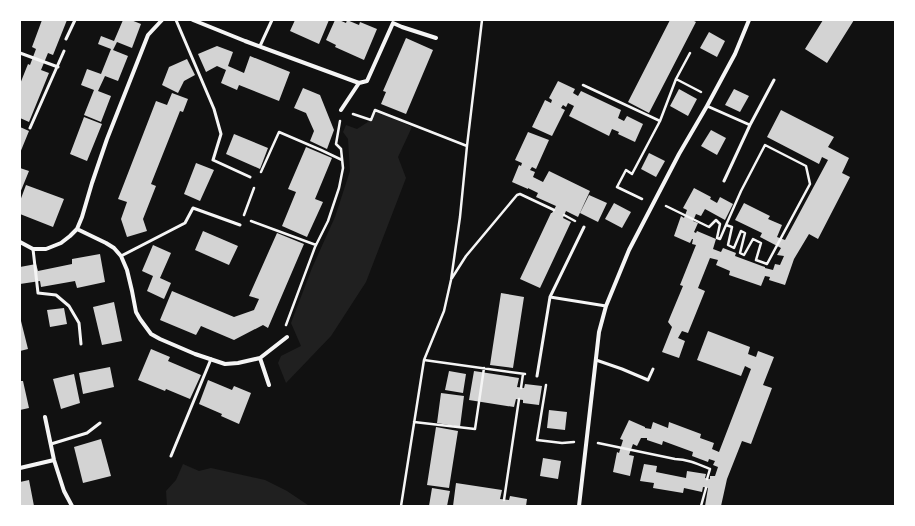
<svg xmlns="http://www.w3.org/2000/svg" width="915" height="526" font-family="'Public Sans',sans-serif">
	<rect width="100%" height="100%" fill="#111"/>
	<!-- green -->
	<path fill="#202020" d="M375 110 412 127 398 157 406 178 366 282 331 336 286 383 278 363 281 356 301 346 291 323 312 268 335 217 350 171 348 139 343 132 346 125 357 129 371 120Z
		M183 464 199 471 211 468 265 480 287 491 308 505V506H167L166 491 176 480Z"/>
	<!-- building -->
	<path fill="#d3d3d3" d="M42 20H67L53 55 48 53 41 70 49 73 29 122 20 118V84L28 64 30 65 36 49 32 47Z
		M123 20H131L141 24 132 48 117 42 113 50 128 56 118 81 105 76 98 91 111 96 101 122 84 115 94 90 81 85 87 69 101 74 111 49 98 44 101 36 114 41Z
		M295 20H329L319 44 290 31Z
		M335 20H339L346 23 347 20 359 25 360 22 377 29 364 60 335 47 336 45 326 40Z
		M670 20H692L696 22 649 113 628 102Z
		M823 20H854L827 63 805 49Z
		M709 32 725 41 717 57 700 48Z
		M406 38 433 50 406 114 381 104 386 92 383 91Z
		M217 46 233 52 228 66 244 73 250 56 290 72 279 101 239 85 237 90 221 83 226 70 217 66 206 72 198 54Z
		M187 59 195 75 184 81 178 93 162 85 169 67Z
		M558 81 575 89 573 93 578 96 581 91 621 110 618 118 624 121 627 116 643 124 635 142 618 134 619 132 612 129 609 136 569 116 574 106 568 103 566 107 563 105 561 108 565 110 552 136 532 127 545 100 551 103 552 100 549 98Z
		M303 88 320 95 334 130 327 149 310 141 314 131 306 113 294 108Z
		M679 89 697 99 688 116 670 106Z
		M734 89 749 96 740 112 725 105Z
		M172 93 188 99 183 112 180 111 151 184 156 186 143 219 147 231 127 237 121 219 127 202 118 199 156 101 167 105Z
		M781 110 834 137 828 147 849 158 842 173 850 177 818 239 809 234 794 259 785 285 769 280 770 277 765 276 761 286 729 275 730 271 716 265 718 260 710 258 698 288 705 291 688 333 682 331 678 338 685 341 679 358 662 352 672 327 668 322 683 286 680 285 696 245 692 244 693 239H692L690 243 674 236 681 216 684 218 687 210 683 208 694 188 711 197 710 199 717 203 720 197 733 204 725 220 705 209 701 216 696 214 693 221 698 223 694 232 696 233 697 231 716 239 713 249 721 252 723 248 736 253 735 256 765 267V268L773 270 775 264 780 265 784 256 777 255 781 248 760 237 762 233 735 220 744 203 770 216 768 219 782 225 777 237 785 240 828 160 822 157 819 164 767 137Z
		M84 117 102 124 87 161 70 154Z
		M20 127 29 131 20 153Z
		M711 130 726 138 717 155 701 146Z
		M528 132 549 140 536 169 532 167 530 170 535 172 533 177 543 182 549 171 590 191 578 217 566 211 563 218 571 222 540 288 520 279 551 213H552L556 206 536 197 538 193 528 188V189L512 182 519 165 521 166 522 163 515 160Z
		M234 134 268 148 260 169 226 154Z
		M306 147 332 158 315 199 323 202 307 237 282 226 296 192 288 189Z
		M649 153 665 161 656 177 641 169Z
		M196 163 214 170 200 201 184 194Z
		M20 168 29 171 20 193Z
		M26 185 64 199 53 227 20 214V201Z
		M589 195 607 203 598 222 580 213Z
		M614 203 631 212 622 228 605 219Z
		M203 231 238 246 229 265 195 250Z
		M277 233 304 244 268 328 263 325 234 340 201 326 196 335 160 320 172 291 234 317 254 310 259 299 249 296Z
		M153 245 171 253 160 278 171 283 164 299 147 291 153 276 142 271Z
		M100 254 105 282 77 288 75 281 41 287 40 281 20 284V267L36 264 38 271 72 264V259Z
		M501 293 524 297 513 368 490 365Z
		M114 302 122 341 102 345 93 307Z
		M64 308 67 324 50 327 47 310Z
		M20 317 28 349 20 351Z
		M708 331 750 347 748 354 756 357 758 351 774 357 763 385 772 388 751 444 742 441 727 479 721 506H705L708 488 703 487 702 492 684 488 683 493 653 488 654 483 640 481 644 464 657 466 656 472 686 478 687 471 706 474 705 478 710 479V476H715L718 467 713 465 715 461 709 459 708 462 692 456 693 452 663 441 662 445 647 440V438H641L637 446 633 444 629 455 634 456 630 476 613 472 617 452 619 453 623 440 620 439 629 420 645 427V428L651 429 653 422 668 428 669 422 701 434 700 438 714 443 712 449 719 452 751 369 745 366 741 376 697 360Z
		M151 349 170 357 168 361 201 375 190 399 166 389 165 391 138 380Z
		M110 367 114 387 83 394 79 373Z
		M449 371 466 374 463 393 445 390Z
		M474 371 519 378 517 387 524 388 525 384 542 386 539 405 523 403V400L516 399 514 407 469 400Z
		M74 374 80 403 61 409 53 379Z
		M208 380 232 390 234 386 251 393 239 424 221 416 222 414 199 404Z
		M20 381H23L29 408 20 410Z
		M441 393 464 396 460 427 437 423Z
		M549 410 567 412 565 430 547 428Z
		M436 427 458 431 449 488 427 485Z
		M101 439 111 476 83 483 74 447Z
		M543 458 561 461 558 479 540 476Z
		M29 480 34 506H20V482Z
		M456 483 502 490 500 499 509 500 510 496 527 499 526 506H453Z
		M432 488 450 491 447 506H429Z"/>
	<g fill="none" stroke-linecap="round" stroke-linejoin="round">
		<!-- path -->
		<path stroke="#f5f5f5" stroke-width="2.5" d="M676 79 701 92
			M583 85 660 121
			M353 114 371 120 375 110 467 146
			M261 172 279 132 321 150 342 160
			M642 199 617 187 626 170 632 174 660 121 676 79 690 53
			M666 206 709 227 716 220 720 224 717 238 720 239 726 225 732 227 728 245 734 248 741 231 745 233 740 253 744 255 753 239 761 243 756 260 767 264 810 184 806 166 765 145 741 191 726 225
			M244 215 254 188
			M564 215 575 221
			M251 221 316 245
			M452 278 466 256 517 195 520 194 554 210
			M286 325 315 247 328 221 339 188 343 168 341 149 336 144 340 121
			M424 360 525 374
			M546 385 537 440 562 443 574 442
			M521 388 523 374
			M414 422 475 429 484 368
			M598 443 675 459C687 459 698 464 710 469L707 479
			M504 500 519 399
			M401 506 424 360 444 311 451 280 460 217 467 146 482 20
			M701 506 706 488"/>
		<!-- service -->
		<path stroke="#f5f5f5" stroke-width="3" d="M176 20 214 109 221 134 213 160 250 177
			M66 39 75 20
			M260 46 272 20
			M20 53 58 67
			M707 106 750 125
			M30 128 64 51
			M724 181 750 125 774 80
			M33 249 38 293 56 295 69 306 79 323 81 344
			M121 256 185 223 193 208 240 225
			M550 297 606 306
			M596 360 622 369 648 380 653 369
			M537 376 550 297 584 227
			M51 444 87 433 100 423
			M171 456 211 359"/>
		<!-- minor -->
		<path stroke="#f5f5f5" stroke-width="4" d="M193 20 245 41 359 83 341 110
			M359 83 367 81 393 23 402 27 436 38
			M77 229 106 243 114 248 121 256 127 270 132 291 136 312 140 319 151 334 160 339 195 354 225 364 238 363 260 358 287 337
			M20 242 33 249H46L61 243 70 236 77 229 82 217 92 183 107 139 148 35 162 20
			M260 358 269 385
			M45 417 54 460 64 491 72 506
			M20 468 54 460
			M579 506 599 332 606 306 629 250 679 154 707 106 735 54 749 20"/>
	</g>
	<!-- border -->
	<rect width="915" height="526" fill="none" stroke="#ffffff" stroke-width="42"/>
</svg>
